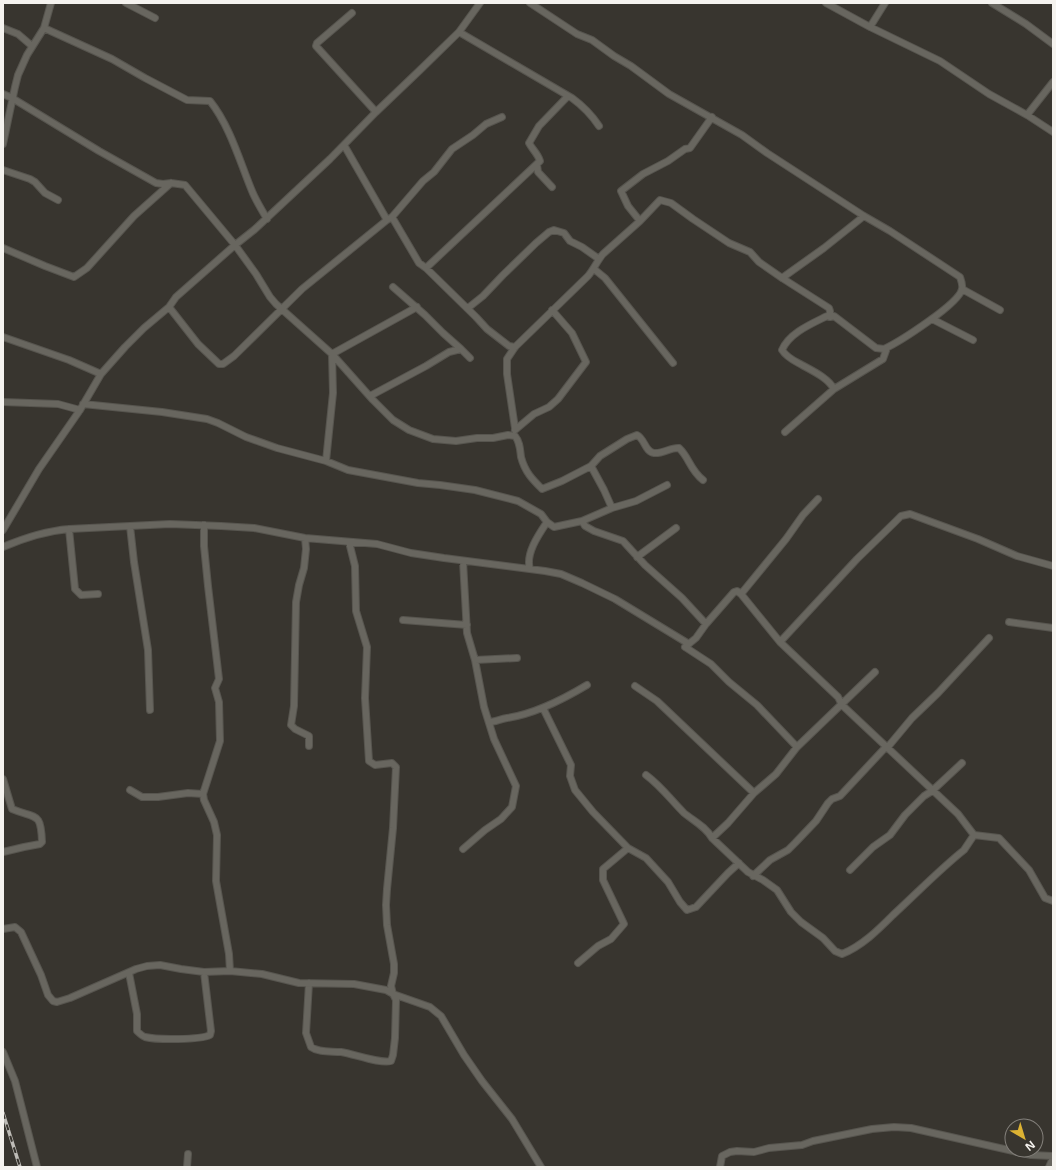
<svg xmlns="http://www.w3.org/2000/svg" width="1056" height="1170" font-family="'Noto Sans',sans-serif">
	<rect width="100%" height="100%" fill="#38352f"/>
	<g fill="none" stroke-linecap="round" stroke-linejoin="round">
		<defs>
			<path id="street" d="M126 3 155 18
				M530 3 577 34 592 40 614 56 631 66 669 94 742 135 767 153 864 216 890 231 960 277C961 280 963 285 962 289 959 304 899 342 884 349L876 348 834 316 830 317
				M826 3 870 27 940 61 989 94 1027 115 1053 132
				M992 3 1026 24 1053 44
				M352 13 317 43 316 46 376 112
				M870 27 885 3
				M3 28 18 34 32 46
				M44 28 112 59 145 78 187 100 210 101C230 126 240 162 252 191 256 201 262 210 267 219
				M459 32 572 98C583 106 591 114 599 126
				M3 94 12 98 99 151 156 183 163 184 171 183 185 185 235 245 256 274 270 297 276 304 332 354 373 400 393 420 409 430 433 439 456 441 477 438H493L508 435 515 436C520 442 520 449 521 457 525 472 532 479 542 489L562 481 591 466 600 456 627 439 637 435C645 439 645 452 654 453 663 454 671 447 679 448 689 457 690 470 703 480
				M1027 115 1053 82
				M3 144 15 87 18 75 27 55 44 28 51 3
				M344 145 387 220
				M537 165 538 172 552 187
				M3 170 30 179 35 182 45 193 58 200
				M392 217 419 263 426 268 540 161C538 154 532 149 529 143L539 126 568 96
				M640 221 628 206 621 191 643 174 668 161 685 149 690 148 712 117
				M3 248 45 266 74 277 87 268 134 216 171 183
				M426 268 476 317 487 329 509 346 515 347
				M594 269 605 278 673 363
				M782 278 824 248 864 216
				M393 287 425 315 443 333 461 349
				M962 289 1000 310
				M169 307 198 344 219 364H223L234 356 302 289 387 220 392 217 423 181 434 172 452 149 473 135 486 124 502 117
				M468 308 483 296 503 275 536 243 549 232 554 230 564 233 570 241 582 247 599 259
				M932 319 973 340
				M3 337 69 360 101 374
				M834 389 883 359 887 348
				M370 396 426 366 449 352 461 349 470 358
				M3 402 58 404 80 410
				M83 404 162 412 207 419 218 423 246 437 277 448 326 461 348 470 418 483 440 485 475 490 518 501 541 514 547 522 554 527 582 521 585 526 594 531 623 541 645 565 682 598 706 624
				M515 428 507 374V359L515 347 588 276C594 269 597 261 603 254L640 221 660 200 671 203 693 219 729 243 750 252 759 262 782 278 829 308 830 311V317L827 316C811 324 789 333 782 350 787 358 795 361 802 365 813 371 828 378 834 389L785 432
				M515 430 534 414 549 407 558 399 586 362 572 333 552 310
				M326 461 333 393 332 354 417 307
				M612 508 636 501 667 485
				M582 521 612 508 604 490 591 466
				M204 525V546L208 586 219 679 215 688 219 702 220 741 203 794 204 800 214 822 217 835 216 881 229 954 230 971
				M130 526 134 562 148 650 150 710
				M69 529 75 589 81 595 98 594
				M3 530 39 469 80 410 101 374 125 347 144 328 169 307 176 297 235 245 254 230 330 159 376 112 420 70 459 32 480 3
				M305 538 306 549 304 568 299 585 296 602 294 706 291 725 295 729 309 736V746
				M3 547C24 538 46 531 69 529L170 524 221 526 254 528 305 538 377 544 411 553 444 558 545 571 561 574 582 583 615 599 689 644 686 646
				M637 557 676 528
				M530 569C525 554 539 534 547 522
				M741 594 786 539 803 515 818 499
				M403 620 467 625
				M1009 622 1053 628
				M780 642 857 559 895 522 901 516 910 514 978 539 1017 556 1053 566
				M685 647 696 638 706 624 734 592 737 591 741 594 780 642 838 697 842 705 958 814 974 835 964 850C939 870 917 893 893 915 878 930 862 946 842 954L835 951 823 938 801 922 791 912 777 890 763 880 748 872 712 838
				M685 647 711 664 729 682 757 705 797 747 875 672
				M475 660 517 658
				M635 686 657 701 754 793
				M543 708 571 765 570 776 575 790 593 812 628 848
				M489 722C495 722 500 719 507 718 535 714 562 700 587 685
				M646 775C661 786 671 800 684 813 694 821 706 827 712 838L728 823 754 793 776 774 797 747
				M3 779 12 809C36 819 41 811 42 842L40 844 24 847 3 852
				M130 790 142 797H158L188 793 203 794
				M974 835 999 838 1029 870 1045 898 1053 901
				M463 849 485 830 501 819 512 807 516 786 494 739 484 707 475 660 467 633 463 561
				M850 870 873 847 890 835 905 815 924 796 932 791 962 763
				M753 876 770 860 788 850 795 843 816 821 828 803 832 799 840 796 884 749 887 748 912 718 938 693 989 638
				M3 929 15 927 21 932 41 975 48 995 53 1001 57 1002 70 998 136 969 147 966 160 965 181 969 204 972 230 971 262 974 299 983 354 984 386 990 393 994 430 1007 441 1016 464 1055 482 1081 512 1119 541 1167
				M578 963 598 946 611 939 624 924 603 880V869L628 848 646 858 668 882 680 902 687 910 696 907 728 873 739 863
				M129 973 137 1014V1031C139 1033 142 1036 145 1037 157 1040 200 1040 210 1035L211 1031 204 972
				M309 983 306 1033 311 1047C319 1053 331 1051 341 1052 354 1054 380 1064 391 1061L393 1055 395 1038 396 1000 393 994 391 986 394 973V964L387 925 386 905 387 889 393 828 396 767 392 763 375 765 369 761 365 698 367 647 356 611 355 566 349 542
				M3 1052 15 1081 37 1167
				M187 1167 188 1154
				M720 1167 722 1156 730 1152 737 1151 754 1152 769 1148 802 1145 813 1141 872 1129 894 1127 911 1128 1031 1155 1053 1156
				M1049 1167 1053 1158"/>
		</defs>
		<!-- street casing -->
		<use href="#street" stroke="#57554f" stroke-width="8"/>
		<!-- street -->
		<use href="#street" stroke="#68665f" stroke-width="6"/>
		<defs>
			<path id="rail" d="M3 1113 20 1167"/>
		</defs>
		<!-- rail casing -->
		<use href="#rail" stroke="#bebcb7" stroke-width="3.5"/>
		<!-- rail -->
		<use href="#rail" stroke="#38352f" stroke-width="2" stroke-dasharray="6" stroke-linecap="butt"/>
	</g>
	<!-- border -->
	<rect width="1056" height="1170" fill="none" stroke="#f5f3ef" stroke-width="8"/>
	<!-- north arrow -->
	<g transform="translate(1024 1138) rotate(142)"><circle r="19" fill="#38352f" stroke="#84817c"/>
	<path d="M0-3L7 15L0 10L-7 15Z" fill="#dcb233"/>
	<text y="-6" font-size="11" font-weight="bold" text-anchor="middle" fill="#f5f3ef">N</text>
	</g>
</svg>
